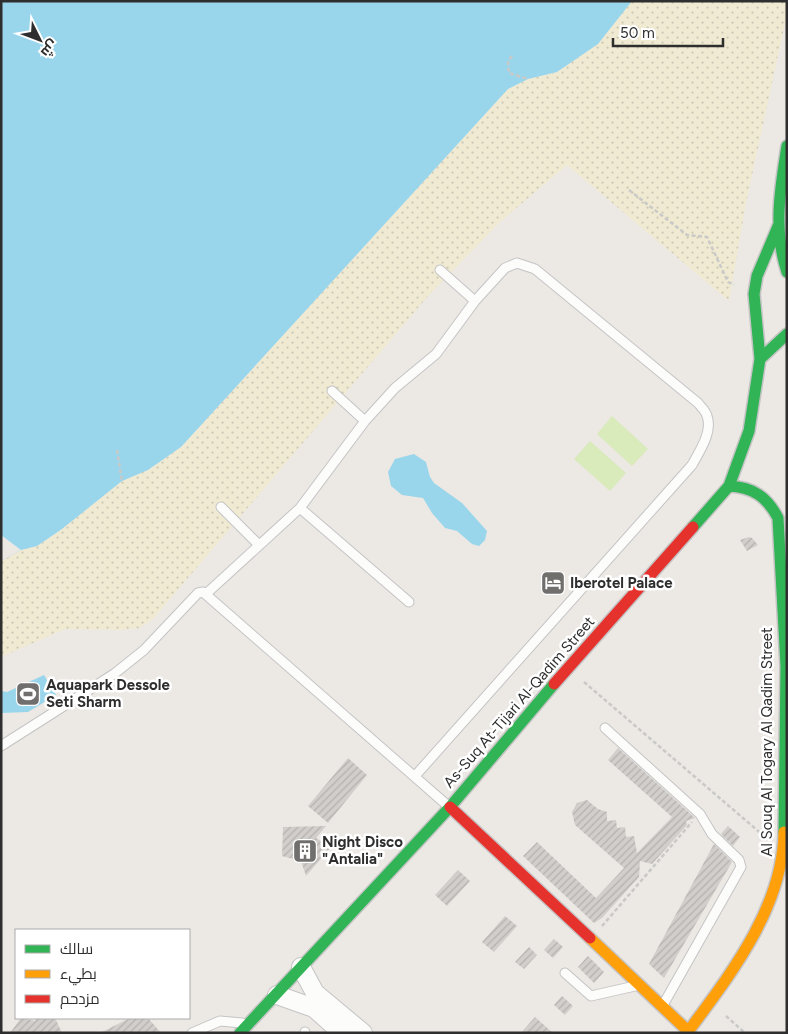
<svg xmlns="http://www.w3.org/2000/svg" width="788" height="1034" font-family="Figtree,Cairo,sans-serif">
	<defs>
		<pattern id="sand-dots" width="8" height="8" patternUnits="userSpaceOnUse" patternTransform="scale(1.25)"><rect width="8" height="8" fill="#f0ead3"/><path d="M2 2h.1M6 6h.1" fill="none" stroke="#cec9b5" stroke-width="1.8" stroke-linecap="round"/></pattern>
		<pattern id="building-hatch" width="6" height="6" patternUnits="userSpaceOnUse" patternTransform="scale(1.25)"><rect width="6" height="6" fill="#d1cecb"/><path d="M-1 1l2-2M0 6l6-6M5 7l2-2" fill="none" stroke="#b4b1af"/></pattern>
	</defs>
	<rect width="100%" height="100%" fill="#ece8e4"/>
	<!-- sand -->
	<path fill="url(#sand-dots)" d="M632 1H787V14L746 203 729 301 567 165 500 222 429 295 153 619 140 628 121 630 65 629 1 657V561L21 550 37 546 62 529 122 481 148 470 181 447 508 89 528 79 557 72 598 44Z"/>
	<!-- pitch -->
	<path fill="#d9eabb" d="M612 416 648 449 632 466 597 434Z
		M590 441 626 473 610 491 574 459Z"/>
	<!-- water -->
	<path fill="#99d6ec" d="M1 1H632L598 44 557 72 528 79 508 89 181 447 148 470 122 481 62 529 37 546 21 550 1 561Z
		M414 454 426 462 430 477 434 483 462 503 487 531 485 540 479 546 472 544 457 531 445 528 432 513 423 498 402 495 391 486 388 472 395 459Z
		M44 675 56 695 28 712 1 713V691L7 692Z"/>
	<!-- pier -->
	<path fill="#ece8e4" d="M1 535 21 550 1 561Z"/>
	<!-- building -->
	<path fill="url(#building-hatch)" d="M749 537 752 538 758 545 747 551 740 540Z
		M618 748 695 818 686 821 687 825 652 864 640 861 639 877 602 918 594 923 523 856 537 842 596 898 624 868 575 825 572 812 577 803 587 800 598 809 607 812V821L616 820 617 828 625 827 626 837 634 836 637 853 672 817 608 760Z
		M348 758 367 775 328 823 308 806Z
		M326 826 316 838 331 847 306 876 301 861 282 856 283 827Z
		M728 826 740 837 733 846 721 834Z
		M714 844 732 862 664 978 649 964Z
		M458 870 470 881 447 906 435 895Z
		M505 916 517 926 494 952 482 942Z
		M554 939 563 947 553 958 544 950Z
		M529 947 537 955 524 969 515 962Z
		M588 956 604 972 594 983 578 967Z
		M562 996 573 1006 565 1015 554 1005Z
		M535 1017 553 1033H521Z
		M21 1018 35 1021 37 1018H55L62 1033H10Z
		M130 1018H148L161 1033H100Z"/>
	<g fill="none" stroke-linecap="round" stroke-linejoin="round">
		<defs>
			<path id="lane" d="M440 270 475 301
				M332 391 365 421
				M221 507 258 544
				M300 508 409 602
				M207 593 300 508 365 421 395 388 436 354 475 301 505 268 517 263 535 269 698 403C700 406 706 411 707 416 713 432 699 452 692 465L415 776
				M605 728 700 814 712 834 739 860 741 867 663 1005
				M1 746 114 674 144 650 198 593 203 592 447 805
				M565 973 591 996 635 986
				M305 1032V1033
				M192 1033 220 1021 242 1023"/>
			<path id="street" d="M301 967 315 993 363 1033
				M277 995 314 1008 342 1033"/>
			<path id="fast" d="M787 146C780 189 773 230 787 272
				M760 359 787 334
				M729 486C753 487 767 497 778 518L786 666 784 832
				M693 527 729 486 749 431 760 359 754 294 757 276 779 224
				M240 1033 450 807 554 684"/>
			<path id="slow" d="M590 938 688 1031
				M687 1033C730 975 783 908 784 832"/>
			<path id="jam" d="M554 684 693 527
				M450 807 590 938"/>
		</defs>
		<!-- lane casing -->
		<use href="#lane" stroke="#c5c4c5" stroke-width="11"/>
		<!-- street casing -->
		<use href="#street" stroke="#c5c4c5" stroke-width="20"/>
		<!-- fast casing -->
		<use href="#fast" stroke="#c5c4c5" stroke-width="14"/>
		<!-- slow casing -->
		<use href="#slow" stroke="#c5c4c5" stroke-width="14"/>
		<!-- jam casing -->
		<use href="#jam" stroke="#c5c4c5" stroke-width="14"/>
		<!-- path -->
		<path stroke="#c9c9c8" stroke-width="2.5" stroke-dasharray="4 2.5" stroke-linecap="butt" d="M512 56 508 61 509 73 528 79
			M629 190 687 235 707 237 728 282 734 285
			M117 450 122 481
			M584 682 764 836
			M602 926 692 822
			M726 1016 745 1033"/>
		<!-- lane -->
		<use href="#lane" stroke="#fcfcfb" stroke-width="9"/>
		<!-- street -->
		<use href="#street" stroke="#fcfcfb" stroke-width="18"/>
		<!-- fast -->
		<use href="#fast" stroke="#30b455" stroke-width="11"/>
		<!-- slow -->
		<use href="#slow" stroke="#ff9f0a" stroke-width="11"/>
		<!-- jam -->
		<use href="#jam" stroke="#e5322d" stroke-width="11"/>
	</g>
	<!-- icons -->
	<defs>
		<symbol id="hotel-square" viewBox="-11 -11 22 22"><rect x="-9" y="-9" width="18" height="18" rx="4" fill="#706f6e" stroke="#fff"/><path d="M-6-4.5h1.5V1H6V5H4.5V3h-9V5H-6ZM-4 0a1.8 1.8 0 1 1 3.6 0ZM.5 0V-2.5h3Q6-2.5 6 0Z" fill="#fff"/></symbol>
		<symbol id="stadium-square" viewBox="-11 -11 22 22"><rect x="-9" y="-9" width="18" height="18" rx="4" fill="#706f6e" stroke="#fff"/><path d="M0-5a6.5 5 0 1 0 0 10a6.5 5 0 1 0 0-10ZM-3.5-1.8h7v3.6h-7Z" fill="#fff"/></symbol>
		<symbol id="building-square" viewBox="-11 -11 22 22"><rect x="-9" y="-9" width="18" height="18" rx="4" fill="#706f6e" stroke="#fff"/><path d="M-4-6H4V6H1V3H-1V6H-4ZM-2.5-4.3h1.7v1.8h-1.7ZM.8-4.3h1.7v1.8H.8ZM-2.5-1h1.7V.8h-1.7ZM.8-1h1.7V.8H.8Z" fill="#fff"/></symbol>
	</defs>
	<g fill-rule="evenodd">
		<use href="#hotel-square" x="539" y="569" width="28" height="28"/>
		<use href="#stadium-square" x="14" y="680" width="28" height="28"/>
		<use href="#building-square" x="291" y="837" width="28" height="28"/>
	</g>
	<g text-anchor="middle" stroke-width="5" stroke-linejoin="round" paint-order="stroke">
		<!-- poi labels -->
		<g font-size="15" font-weight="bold" fill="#2e2e2e" stroke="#fff" text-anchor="start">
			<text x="570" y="588">Iberotel Palace</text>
			<text x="46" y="690">Aquapark Dessole<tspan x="46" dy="17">Seti Sharm</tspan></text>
			<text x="322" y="847">Night Disco<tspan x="322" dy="17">"Antalia"</tspan></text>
		</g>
		<!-- street labels -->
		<g font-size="15" fill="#2e2e2e" stroke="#fff">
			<text transform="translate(519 702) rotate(-49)" y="5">As-Suq At-Tijari Al-Qadim Street</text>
			<text transform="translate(767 742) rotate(-90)" y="5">Al Souq Al Togary Al Qadim Street</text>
		</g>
	</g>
	<!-- border -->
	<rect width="788" height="1034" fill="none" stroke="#2e2e2e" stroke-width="5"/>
	<!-- legend -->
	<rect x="15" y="929" width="175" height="90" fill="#ffffff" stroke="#ababab"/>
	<rect x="25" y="945" width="25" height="8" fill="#30b455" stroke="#ababab"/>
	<text x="60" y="954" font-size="15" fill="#2e2e2e">سالك</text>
	<rect x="25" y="970" width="25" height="8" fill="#ff9f0a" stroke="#ababab"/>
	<text x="60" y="979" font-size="15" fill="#2e2e2e">بطيء</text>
	<rect x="25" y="995" width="25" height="8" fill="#e5322d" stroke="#ababab"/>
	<text x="60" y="1004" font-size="15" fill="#2e2e2e">مزدحم</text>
	<!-- north arrow -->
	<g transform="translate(40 40) rotate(132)" stroke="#ffffff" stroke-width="4" paint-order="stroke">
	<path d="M0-4L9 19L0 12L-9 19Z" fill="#2e2e2e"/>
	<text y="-8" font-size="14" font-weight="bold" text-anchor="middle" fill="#2e2e2e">ش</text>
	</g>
	<!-- scale -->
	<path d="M613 38v8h110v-8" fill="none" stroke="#2e2e2e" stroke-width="2.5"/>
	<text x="620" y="38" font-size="15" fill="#2e2e2e" stroke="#ffffff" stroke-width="4" paint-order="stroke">50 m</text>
</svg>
